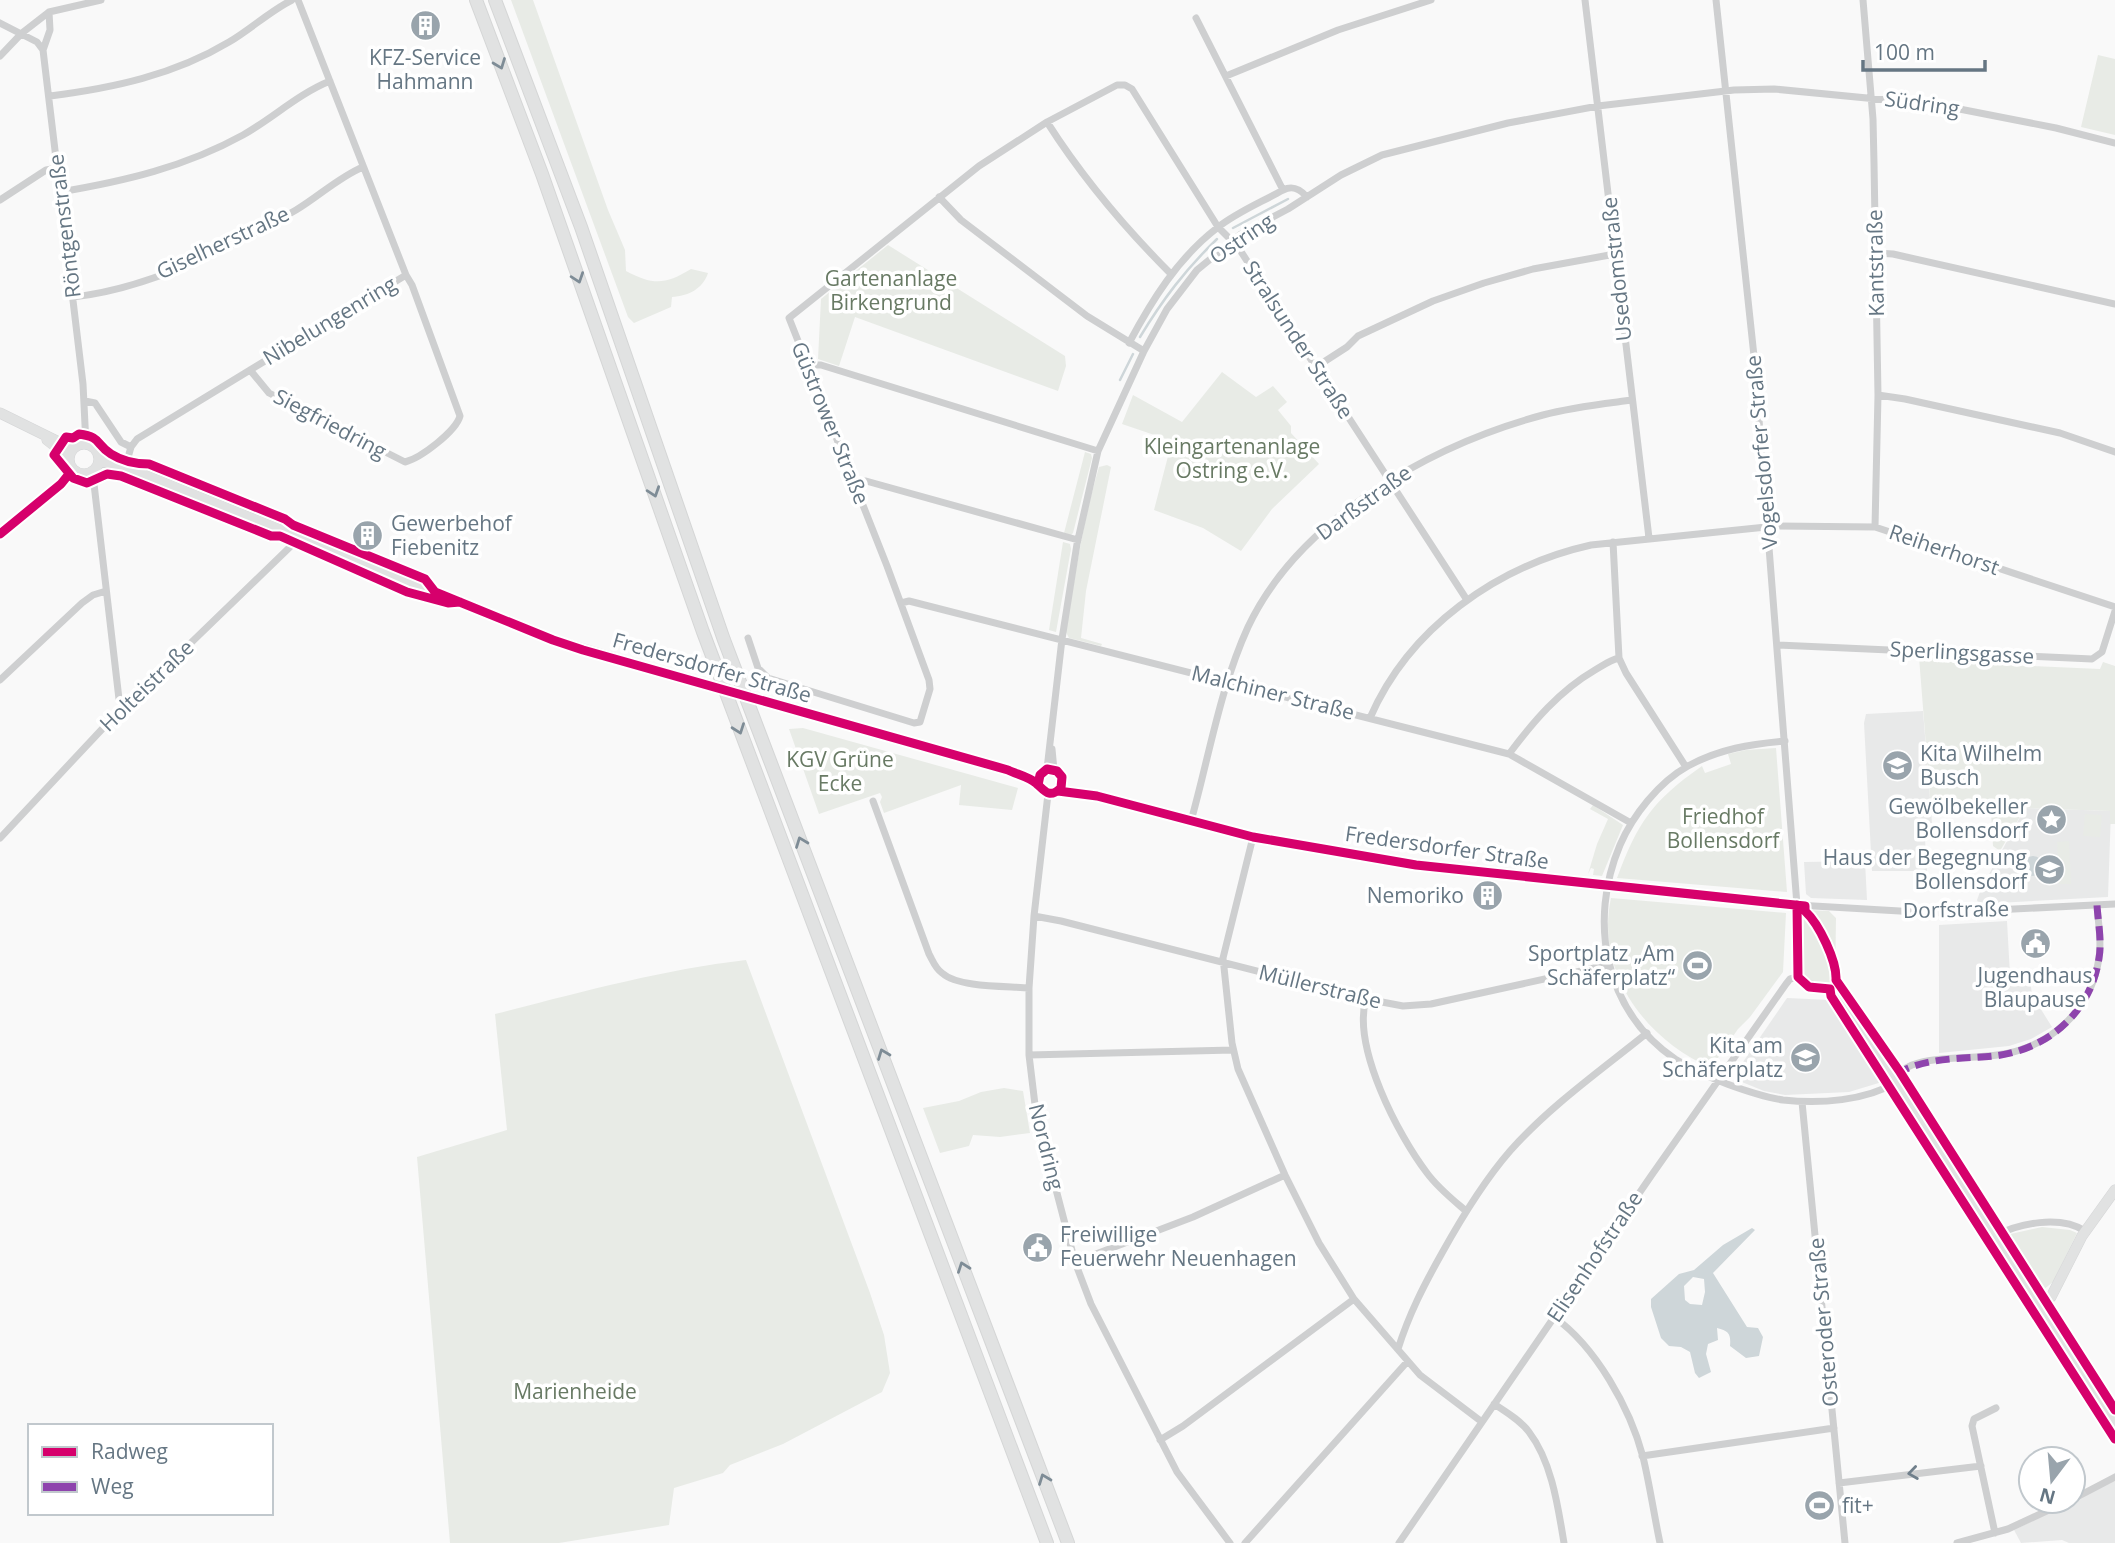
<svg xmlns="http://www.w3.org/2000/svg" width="2115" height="1543" font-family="'Open Sans',sans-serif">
	<rect width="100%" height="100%" fill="#f9f9f9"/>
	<!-- built -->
	<path fill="#e8e9e9" d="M1923 711 1932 823H1924L1927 871H1872L1864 723 1866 714Z
		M2025 808 2111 811 2108 897 1979 904 1977 900 1981 889Z
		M1865 861 1867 900 1811 898 1806 894 1804 862Z
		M2007 921 2010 975 2029 971 2032 995 2052 1027 2031 1039 2009 1046 1939 1053V925Z
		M1787 998 1830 1000 1882 1082 1849 1092 1785 1095 1764 1091 1732 1078Z
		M2115 1481V1543H2069L2062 1540 2021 1543 2014 1530Z"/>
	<!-- green -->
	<path fill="#e8ebe6" d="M511 0H533L608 210 625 250 626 271C654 286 666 284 691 269L708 273C703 289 688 296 672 297L671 307 634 323 628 317Z
		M2098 55 2115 59V135L2081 127Z
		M888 245 1065 356 1066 366 1058 391 855 317 839 366 818 359 821 299Z
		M1222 372 1256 397 1273 386 1287 402 1278 410 1291 426V433L1319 464 1272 509 1241 551 1203 528 1154 510 1172 441 1122 424 1133 395 1182 422Z
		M1085 452 1091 454 1092 458 1073 533 1071 535 1064 533Z
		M1107 465 1111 467 1086 591 1081 638 1102 644 1101 646 1069 638 1066 632C1075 576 1083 521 1099 467Z
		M1063 542 1070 544 1071 549 1056 632 1049 630Z
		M1919 657 2008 661V665L2100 669 2103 662 2115 666V824H2110V811L2025 808 2000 851 1993 846 1991 811 1931 809Z
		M803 728 1018 788 1012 810 959 805 961 785 884 813 880 802 882 797 880 793 819 814 789 729Z
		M1776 748 1787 892 1617 878C1638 822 1652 801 1702 766L1705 773 1731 764 1728 754 1746 750Z
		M1593 805 1623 825 1602 876 1593 875 1594 869 1591 868 1588 874 1597 844 1608 819 1590 809Z
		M2085 814 2102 815 2100 837 2083 836Z
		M2069 841 2071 884H2059L2057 842Z
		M1611 898 1786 913 1783 972 1750 1017 1738 1029 1711 1068C1645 1039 1595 972 1611 898Z
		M1807 910 1829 911 1836 918 1835 986 1814 984 1802 976V915Z
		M746 960 870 1293 884 1335 890 1373 882 1392 783 1444 730 1465 723 1473 674 1488 669 1525 559 1543H450L417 1157 507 1130 495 1014C578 993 660 970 746 960Z
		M1004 1088 1023 1091 1030 1133 1000 1137 973 1135 969 1146 940 1153 923 1108 959 1101 981 1092Z
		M2042 1227 2070 1230 2077 1233 2053 1282 2043 1290 2040 1289 2006 1235Z"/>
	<!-- water -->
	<path fill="#ced6d9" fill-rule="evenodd" d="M2023 866a10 10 0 1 1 20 0a10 10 0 1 1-20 0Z
		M1752 1228 1755 1230 1713 1273 1747 1327 1758 1328 1763 1337 1759 1356 1746 1358 1730 1346C1731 1334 1729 1331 1717 1328L1718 1340 1708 1344 1706 1354 1711 1372 1699 1378 1695 1373 1690 1352 1681 1347 1669 1346 1661 1338 1651 1307V1299L1679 1274 1694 1270 1723 1245ZM1693 1277 1704 1279 1705 1292 1702 1305 1690 1304 1685 1300 1684 1286Z"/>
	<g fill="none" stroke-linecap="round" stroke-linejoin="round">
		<!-- stream -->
		<path stroke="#ced6d9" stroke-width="2.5" d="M1233 228 1288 199
			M1140 337C1163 299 1185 270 1217 239
			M1120 380 1133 354"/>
		<defs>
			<path id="secondary" d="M0 413 73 449
				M47 440 69 457
				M69 459a15 15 0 1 1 30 0a15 15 0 1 1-30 0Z
				M99 460 142 474 553 640 685 679
				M783 706 1008 770C1016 774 1029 777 1036 783 1045 791 1049 799 1061 788L1062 777 1057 771 1047 769 1040 775 1038 785
				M1058 791 1097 796 1253 837 1416 865 1797 905 1798 977C1812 993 1828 983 1841 996L2115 1422
				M2040 1306 2051 1297 2082 1236 2115 1190"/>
			<path id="highway" d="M476 0 542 174 703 632 1047 1543
				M495 0 581 227 724 640 1068 1543"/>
		</defs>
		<!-- secondary casing -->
		<use href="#secondary" stroke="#d5d6d7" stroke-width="11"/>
		<!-- highway casing -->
		<use href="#highway" stroke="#d5d6d6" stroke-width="14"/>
		<!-- street -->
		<path stroke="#cecfd0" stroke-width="7" d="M1585 0 1649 538
			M1716 0 1754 356 1797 905 1934 913 2115 904
			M1863 0 1873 119 1874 163 1878 395 1875 527
			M1196 18 1283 190C1293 185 1300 189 1307 197
			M0 23 37 42 43 50 83 384 86 445
			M43 50 50 30 49 12
			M0 56 22 33 49 12 101 0
			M1226 76 1338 30 1431 0
			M50 96C113 88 174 75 229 42 251 29 270 11 292 0
			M1047 122C1082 177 1125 228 1171 274
			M60 192C125 181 185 167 243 135 273 118 298 94 330 81
			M939 197 961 220 1087 316 1144 351
			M0 200 46 170 58 168
			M1876 253 1893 254 2115 304
			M73 297C148 289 231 248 296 210 318 197 339 177 363 167
			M1129 343C1152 300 1178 258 1217 228 1237 212 1262 202 1283 190
			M807 365H821L1098 451
			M1316 367 1347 347 1358 336 1433 301 1484 283 1533 269 1615 254
			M250 370 269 393 405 462C421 458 456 431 460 416L412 285 406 275 298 0
			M1878 395 1905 399 2060 433 2115 452
			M85 401 95 403 121 442 131 447
			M125 468 131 447 137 439 406 275
			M88 474 94 484 119 699 124 707
			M854 483 866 481 1078 540
			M0 534 61 484 73 470
			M1613 542 1619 658 1626 673 1686 767
			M901 603 909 601 1509 754 1631 823
			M748 638 758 668 768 678 914 723 920 722 930 689 929 680 887 566 789 318 979 166 1047 122 1117 85H1125L1132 89 1218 227 1238 247 1467 600
			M1778 645 2092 659 2102 652 2115 611
			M0 680 82 603 93 595 106 591
			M1370 718C1409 628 1497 566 1591 545L1776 526 1875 527 2115 607
			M1785 741C1751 744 1719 749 1688 766 1659 782 1633 815 1620 845 1588 921 1604 1010 1675 1059 1691 1069 1709 1077 1727 1084 1746 1091 1763 1097 1783 1100 1820 1104 1865 1101 1897 1082
			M1052 749 1054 770
			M1509 754C1533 722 1559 691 1595 670 1602 666 1610 660 1619 658
			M1047 769 1062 639 1077 544 1098 451 1144 351 1167 309 1197 270 1241 234 1288 209 1341 175 1382 155 1508 123 1598 106 1734 90 1774 89 1939 105 2056 128 2115 143
			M1048 794 1034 916 1029 988V1055L1036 1113 1075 1262 1091 1304 1177 1472 1230 1543
			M873 801 929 954C933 961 935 968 942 973 959 988 1006 986 1029 988
			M1191 821C1209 757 1220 688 1248 627 1299 519 1431 445 1543 415 1572 407 1602 404 1632 400
			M1253 837 1223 958 1232 1043 1238 1069 1285 1175 1319 1243 1354 1299 1420 1375 1482 1422
			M0 838 105 726 291 546 295 536
			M1034 916 1061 921 1366 999 1403 1006 1431 1004 1608 965
			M1366 999C1352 1047 1398 1135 1427 1173 1438 1188 1452 1199 1466 1211
			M1029 1055 1233 1050
			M1893 1076C1899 1072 1905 1068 1912 1065 1936 1056 1972 1059 1997 1055 2050 1048 2091 1011 2099 958 2102 941 2098 922 2097 905
			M1802 1102 1845 1543
			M1995 1236C2019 1223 2060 1215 2085 1231
			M1075 1262 1193 1217 1285 1175
			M1554 1317C1596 1347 1630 1408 1643 1457 1650 1486 1654 1515 1660 1543
			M1398 1349C1409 1314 1424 1285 1442 1253 1462 1217 1483 1182 1510 1151 1550 1106 1600 1071 1647 1033
			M1494 1404C1506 1412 1520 1420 1529 1432 1552 1462 1558 1507 1564 1543
			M1160 1440 1183 1426 1354 1299
			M1642 1456 1834 1428
			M1839 1483 1981 1466
			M2073 1499 2115 1477
			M1995 1533 1972 1426 1974 1419 1996 1408
			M1245 1543 1407 1362
			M1399 1543 1651 1176 1786 984 1790 979 1798 977
			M1957 1543 2008 1529 2068 1501"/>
		<!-- secondary -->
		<use href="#secondary" stroke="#e1e2e2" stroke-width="10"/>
		<!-- highway -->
		<use href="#highway" stroke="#e1e2e2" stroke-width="12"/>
		<defs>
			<path id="secondary-bridge" d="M685 679 783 706"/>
		</defs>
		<!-- secondary-bridge casing -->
		<use href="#secondary-bridge" stroke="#d5d6d7" stroke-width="11" stroke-linecap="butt"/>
		<!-- secondary-bridge -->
		<use href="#secondary-bridge" stroke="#e1e2e2" stroke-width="10"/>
		<!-- quiet -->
		<path stroke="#8e44ad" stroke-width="7" stroke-dasharray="14 7" stroke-linecap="butt" d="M1896 1074C1926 1057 1961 1059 1994 1056 2048 1050 2091 1012 2099 958 2102 941 2098 922 2097 905"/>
		<defs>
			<path id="cycleway" d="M0 534 61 484 69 474
				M460 602 448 603 407 592 280 536H271L121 476 107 474 87 483 73 478 54 455 66 437 73 438 79 434C102 437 95 444 111 454 122 461 136 464 149 464L285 519 293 525 425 579 435 592 553 640 583 650 1008 770C1016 774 1029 777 1036 783 1045 791 1049 799 1061 788L1062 777 1057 771 1047 769 1040 775 1038 785
				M1058 791 1097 796 1253 837 1416 865 1805 906V911C1819 924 1837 961 1836 980L1900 1072 2115 1410
				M1797 905 1798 977 1809 987 1830 989 1831 996 2115 1439"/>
		</defs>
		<!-- cycleway casing -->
		<use href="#cycleway" stroke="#fff" stroke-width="13"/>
		<!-- cycleway -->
		<use href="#cycleway" stroke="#d6006c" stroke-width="9"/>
	</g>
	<!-- one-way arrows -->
	<defs><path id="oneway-chevron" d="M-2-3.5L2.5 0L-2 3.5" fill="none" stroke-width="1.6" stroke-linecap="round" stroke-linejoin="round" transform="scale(1.75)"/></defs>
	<g stroke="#7e8c96">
		<use href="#oneway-chevron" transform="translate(500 64) rotate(69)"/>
		<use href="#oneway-chevron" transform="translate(578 278) rotate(71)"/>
		<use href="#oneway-chevron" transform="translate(654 492) rotate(71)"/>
		<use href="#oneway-chevron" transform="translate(739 729) rotate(70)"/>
		<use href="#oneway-chevron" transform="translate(801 842) rotate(-111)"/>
		<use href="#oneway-chevron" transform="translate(883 1054) rotate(-111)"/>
		<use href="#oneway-chevron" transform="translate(963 1267) rotate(-110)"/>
		<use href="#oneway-chevron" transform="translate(1044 1479) rotate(-111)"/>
	</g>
	<use stroke="#707f8b" href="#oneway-chevron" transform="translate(1913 1473) rotate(172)"/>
	<!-- icons -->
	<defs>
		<symbol id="building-disc" viewBox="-11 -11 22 22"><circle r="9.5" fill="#99a4ac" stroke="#fff"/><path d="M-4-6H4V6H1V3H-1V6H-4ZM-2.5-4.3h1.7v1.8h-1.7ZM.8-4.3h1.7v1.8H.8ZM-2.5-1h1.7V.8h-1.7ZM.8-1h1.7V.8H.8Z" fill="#fff"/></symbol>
		<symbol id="school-disc" viewBox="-11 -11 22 22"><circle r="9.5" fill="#99a4ac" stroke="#fff"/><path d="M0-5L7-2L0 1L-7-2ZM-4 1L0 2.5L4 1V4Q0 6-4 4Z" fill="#fff"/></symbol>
		<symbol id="sight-disc" viewBox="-11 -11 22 22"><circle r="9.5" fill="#99a4ac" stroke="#fff"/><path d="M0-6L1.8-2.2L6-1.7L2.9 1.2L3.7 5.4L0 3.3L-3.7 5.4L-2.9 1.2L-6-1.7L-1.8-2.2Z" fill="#fff"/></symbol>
		<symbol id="civic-disc" viewBox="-11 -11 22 22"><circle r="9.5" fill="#99a4ac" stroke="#fff"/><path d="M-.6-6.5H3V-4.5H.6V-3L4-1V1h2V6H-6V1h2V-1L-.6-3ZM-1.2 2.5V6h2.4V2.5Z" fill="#fff"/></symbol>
		<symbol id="stadium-disc" viewBox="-11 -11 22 22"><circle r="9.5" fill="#99a4ac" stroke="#fff"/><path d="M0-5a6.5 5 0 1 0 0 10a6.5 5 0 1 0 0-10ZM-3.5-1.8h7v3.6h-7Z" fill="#fff"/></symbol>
	</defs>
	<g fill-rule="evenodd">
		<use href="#building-disc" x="408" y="8" width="35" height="35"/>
		<use href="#building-disc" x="350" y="518" width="35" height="35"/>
		<use href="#school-disc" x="1880" y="748" width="35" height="35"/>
		<use href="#sight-disc" x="2034" y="802" width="35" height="35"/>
		<use href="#school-disc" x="2032" y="852" width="35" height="35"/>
		<use href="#building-disc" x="1470" y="878" width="35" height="35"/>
		<use href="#civic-disc" x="2018" y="926" width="35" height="35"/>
		<use href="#stadium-disc" x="1680" y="948" width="35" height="35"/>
		<use href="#school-disc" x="1788" y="1040" width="35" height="35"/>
		<use href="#civic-disc" x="1020" y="1230" width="35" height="35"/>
		<use href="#stadium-disc" x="1802" y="1488" width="35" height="35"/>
	</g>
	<g text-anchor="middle" stroke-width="7" stroke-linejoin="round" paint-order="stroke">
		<!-- poi labels -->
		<g font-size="21" fill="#657683" stroke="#fff" text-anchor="end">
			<text x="425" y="65" text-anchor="middle">KFZ-Service<tspan x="425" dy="24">Hahmann</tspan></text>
			<text x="391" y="531" text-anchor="start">Gewerbehof<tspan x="391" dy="24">Fiebenitz</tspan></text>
			<text x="1920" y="761" text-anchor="start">Kita Wilhelm<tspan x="1920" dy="24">Busch</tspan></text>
			<text x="2028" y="814">Gewölbekeller<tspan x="2028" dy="24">Bollensdorf</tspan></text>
			<text x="2027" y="865">Haus der Begegnung<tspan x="2027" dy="24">Bollensdorf</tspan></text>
			<text x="1464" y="903">Nemoriko</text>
			<text x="1675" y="961">Sportplatz „Am<tspan x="1675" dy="24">Schäferplatz“</tspan></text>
			<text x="2035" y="983" text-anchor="middle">Jugendhaus<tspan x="2035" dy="24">Blaupause</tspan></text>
			<text x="1783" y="1053">Kita am<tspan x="1783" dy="24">Schäferplatz</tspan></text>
			<text x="1060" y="1242" text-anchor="start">Freiwillige<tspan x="1060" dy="24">Feuerwehr Neuenhagen</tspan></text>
			<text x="1842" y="1513" text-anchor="start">fit+</text>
		</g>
		<!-- street labels -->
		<g font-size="21" fill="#657683" stroke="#fff">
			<text transform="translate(1922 104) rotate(8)" y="7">Südring</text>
			<text transform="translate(65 226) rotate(-97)" y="7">Röntgenstraße</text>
			<text transform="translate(1242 239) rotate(-34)" y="7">Ostring</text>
			<text transform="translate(223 243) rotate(-25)" y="7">Giselherstraße</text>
			<text transform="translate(1876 263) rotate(-91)" y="7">Kantstraße</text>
			<text transform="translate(1617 269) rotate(-96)" y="7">Usedomstraße</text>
			<text transform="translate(330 321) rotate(-31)" y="7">Nibelungenring</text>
			<text transform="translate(1298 340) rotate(57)" y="7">Stralsunder Straße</text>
			<text transform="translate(830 423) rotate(68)" y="7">Güstrower Straße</text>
			<text transform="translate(330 424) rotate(28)" y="7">Siegfriedring</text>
			<text transform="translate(1762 452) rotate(-95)" y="7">Vogelsdorfer Straße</text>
			<text transform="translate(1364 503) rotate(-36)" y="7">Darßstraße</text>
			<text transform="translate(1944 550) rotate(19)" y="7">Reiherhorst</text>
			<text transform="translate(1962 653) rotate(3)" y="7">Sperlingsgasse</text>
			<text transform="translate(712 668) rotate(16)" y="7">Fredersdorfer Straße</text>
			<text transform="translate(147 686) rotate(-44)" y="7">Holteistraße</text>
			<text transform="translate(1273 693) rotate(14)" y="7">Malchiner Straße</text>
			<text transform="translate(1447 848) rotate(8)" y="7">Fredersdorfer Straße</text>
			<text transform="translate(1956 910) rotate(-1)" y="7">Dorfstraße</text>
			<text transform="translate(1320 987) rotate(14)" y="7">Müllerstraße</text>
			<text transform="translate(1046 1147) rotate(76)" y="7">Nordring</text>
			<text transform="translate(1595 1257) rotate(-56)" y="7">Elisenhofstraße</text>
			<text transform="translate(1824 1322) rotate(-95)" y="7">Osteroder Straße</text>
		</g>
		<!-- park labels -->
		<g font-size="21" fill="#687a64" stroke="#fff">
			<text x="891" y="286">Gartenanlage<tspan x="891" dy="24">Birkengrund</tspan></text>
			<text x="1232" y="454">Kleingartenanlage<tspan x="1232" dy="24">Ostring e.V.</tspan></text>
			<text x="840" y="767">KGV Grüne<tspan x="840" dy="24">Ecke</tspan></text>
			<text x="1723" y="824">Friedhof<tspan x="1723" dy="24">Bollensdorf</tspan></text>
			<text x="575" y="1399">Marienheide</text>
		</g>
	</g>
	<!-- legend -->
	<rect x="28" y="1424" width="245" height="91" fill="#ffffff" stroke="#c1c8cd" stroke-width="2"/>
	<rect x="42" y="1447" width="35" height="10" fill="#d6006c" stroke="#c1c8cd" stroke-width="2"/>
	<text x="91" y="1459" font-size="21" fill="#657683">Radweg</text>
	<rect x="42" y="1482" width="35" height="10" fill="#8e44ad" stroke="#c1c8cd" stroke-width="2"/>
	<text x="91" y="1494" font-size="21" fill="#657683">Weg</text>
	<!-- north arrow -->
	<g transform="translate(2052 1480) rotate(196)"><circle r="33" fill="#ffffff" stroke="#c1c8cd" stroke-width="2"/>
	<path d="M0-5L12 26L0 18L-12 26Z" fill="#99a4ac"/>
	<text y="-10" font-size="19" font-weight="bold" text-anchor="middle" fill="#657683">N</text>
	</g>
	<!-- scale -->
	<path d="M1863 60v10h122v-10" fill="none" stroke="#657683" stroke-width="3.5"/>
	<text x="1874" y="60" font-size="21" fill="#657683" stroke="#ffffff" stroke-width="5" paint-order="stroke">100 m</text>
</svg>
